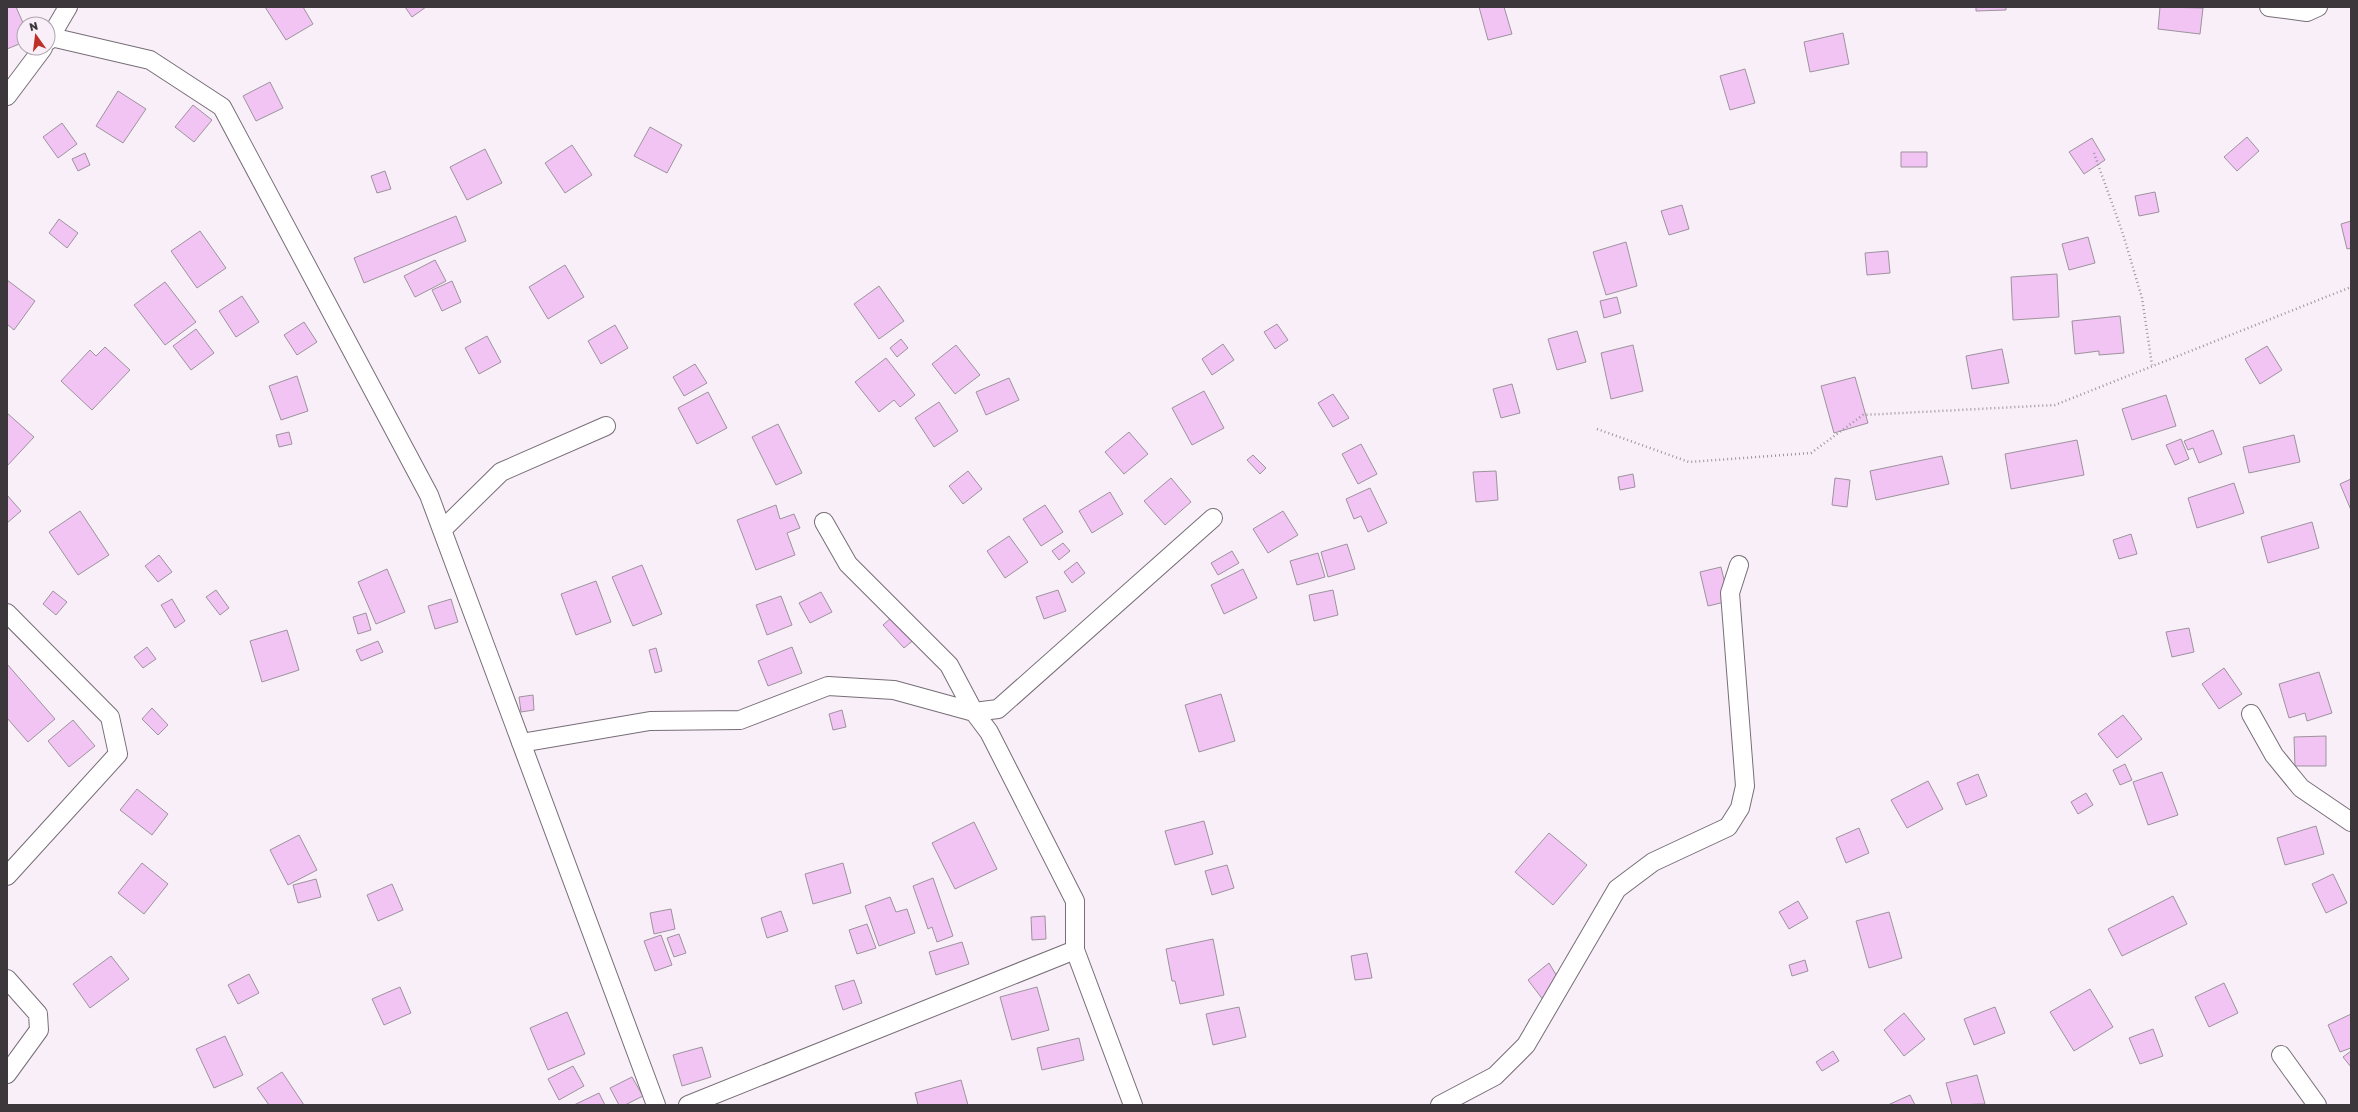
<svg xmlns="http://www.w3.org/2000/svg" width="2358" height="1112" font-family="'Golos Text',sans-serif">
	<rect width="100%" height="100%" fill="#f9eff9"/>
	<!-- building -->
	<path fill="#f2c4f3" stroke="#9d939d" d="M10 7H16L24 25V42L7 49V8Z
		M265 7H303L313 24 286 40Z
		M405 7H426L412 17Z
		M1479 7H1504L1512 34 1488 40Z
		M1976 7H2006V10L1976 11Z
		M2160 7 2203 8 2200 34 2158 29Z
		M1843 33 1849 64 1810 72 1804 42Z
		M1745 69 1755 103 1730 110 1720 76Z
		M270 82 283 108 256 121 243 96Z
		M118 91 146 109 123 143 96 126Z
		M193 105 212 120 194 142 175 127Z
		M62 123 77 144 58 158 43 137Z
		M650 127 682 145 667 173 634 156Z
		M2247 137 2259 151 2237 171 2224 157Z
		M2092 138 2105 160 2084 174 2069 152Z
		M572 145 592 175 565 193 545 163Z
		M485 149 502 183 467 200 450 167Z
		M1901 152H1927V167H1901Z
		M85 153 90 165 78 171 72 159Z
		M385 171 391 189 377 193 371 176Z
		M2155 192 2159 212 2139 216 2135 196Z
		M1682 205 1689 229 1669 235 1661 211Z
		M456 216 466 241 364 283 354 258Z
		M59 219 78 233 67 248 49 233Z
		M2351 221V248L2347 249 2341 224Z
		M200 231 226 268 197 288 171 251Z
		M2088 237 2095 263 2069 270 2062 244Z
		M1626 242 1637 286 1606 295 1593 252Z
		M1888 251 1890 273 1867 275 1865 253Z
		M435 260 446 281 415 297 404 276Z
		M565 265 584 297 548 319 529 287Z
		M2057 274 2059 317 2013 320 2011 277Z
		M7 280 35 301 14 330 7 324Z
		M452 281 461 302 442 311 432 290Z
		M165 282 196 322 165 345 134 305Z
		M879 286 904 321 879 339 854 304Z
		M242 296 259 322 236 337 219 311Z
		M1617 297 1621 313 1604 318 1600 301Z
		M2120 316 2124 353 2099 355V351L2075 354 2072 321Z
		M304 322 317 342 297 355 284 335Z
		M1277 324 1288 340 1275 349 1264 332Z
		M615 325 628 348 601 364 588 341Z
		M196 329 214 353 191 370 173 346Z
		M1577 331 1586 362 1557 370 1548 339Z
		M487 336 501 362 479 374 465 348Z
		M901 339 908 348 897 357 890 348Z
		M1223 344 1234 360 1212 375 1202 359Z
		M956 345 980 375 955 394 932 364Z
		M1633 345 1643 391 1611 399 1601 353Z
		M2267 346 2282 370 2260 384 2245 359Z
		M105 347 130 370 92 410 61 381 90 350 96 356Z
		M2002 349 2009 383 1972 389 1966 356Z
		M886 358 915 395 900 407 894 400 879 412 855 382Z
		M695 364 707 383 684 396 673 377Z
		M297 376 308 411 281 420 269 386Z
		M1855 377 1868 423 1834 433 1821 386Z
		M1009 378 1019 400 986 415 976 392Z
		M1512 384 1520 413 1501 418 1493 389Z
		M1204 391 1224 428 1192 445 1172 408Z
		M708 392 727 428 697 444 678 408Z
		M1333 394 1349 418 1333 427 1318 403Z
		M2166 395 2176 426 2132 440 2122 409Z
		M939 402 958 431 934 447 915 418Z
		M7 413 34 437 7 466Z
		M778 424 802 473 776 485 752 437Z
		M2213 430 2222 454 2199 463 2193 448 2188 450 2184 441Z
		M289 432 292 444 279 447 276 435Z
		M1129 432 1148 454 1124 474 1105 452Z
		M2294 435 2300 462 2249 473 2243 447Z
		M2181 439 2189 459 2175 465 2166 445Z
		M2077 440 2084 475 2011 489 2005 454Z
		M1361 444 1377 474 1358 484 1342 454Z
		M1253 455 1266 468 1260 474 1247 460Z
		M1942 456 1949 484 1876 500 1870 471Z
		M968 471 982 489 963 504 949 486Z
		M1496 471 1498 500 1476 502 1473 472Z
		M1633 474 1635 487 1620 490 1618 477Z
		M1171 478 1191 502 1165 525 1144 501Z
		M1835 478 1850 480 1847 507 1832 505Z
		M2351 479V510L2340 484Z
		M2234 483 2244 513 2197 528 2188 498Z
		M1370 488 1387 523 1368 532 1361 516 1354 519 1346 499Z
		M1110 492 1123 514 1092 533 1079 511Z
		M7 495 21 511 7 523Z
		M776 505 780 519 794 514 800 528 787 533 795 555 756 570 737 520Z
		M1045 505 1063 532 1041 546 1023 519Z
		M80 511 109 555 78 575 49 532Z
		M1283 511 1298 535 1268 553 1253 529Z
		M2312 522 2319 548 2268 563 2261 537Z
		M2131 534 2137 554 2119 559 2113 540Z
		M1009 536 1028 562 1005 578 987 551Z
		M1063 543 1070 551 1059 560 1052 551Z
		M1347 544 1355 569 1328 577 1321 552Z
		M1232 551 1239 563 1218 575 1211 563Z
		M1318 553 1325 577 1297 585 1290 561Z
		M159 555 172 572 158 582 145 566Z
		M1077 562 1085 573 1072 583 1064 572Z
		M642 565 662 614 633 626 612 577Z
		M1721 567 1729 601 1708 606 1700 572Z
		M387 569 405 612 376 624 358 582Z
		M1243 569 1257 598 1224 614 1211 585Z
		M596 581 611 622 576 635 561 594Z
		M216 590 229 608 220 615 206 597Z
		M1058 590 1066 611 1044 619 1036 597Z
		M1333 590 1338 615 1314 621 1309 595Z
		M53 591 67 602 56 615 43 604Z
		M821 592 832 612 810 623 799 603Z
		M781 596 792 625 767 635 756 605Z
		M172 599 185 621 175 628 161 605Z
		M451 599 458 622 435 629 428 606Z
		M901 609 922 633 904 648 883 625Z
		M366 613 371 630 358 634 353 617Z
		M2189 628 2194 652 2172 657 2166 632Z
		M287 630 299 670 262 682 250 641Z
		M378 641 383 652 361 661 356 650Z
		M147 647 156 659 143 668 134 657Z
		M792 647 802 673 768 686 758 661Z
		M656 648 662 671 655 673 649 650Z
		M7 664 55 719 28 742 7 718Z
		M2224 668 2242 694 2219 709 2202 684Z
		M2319 672 2332 713 2307 721 2305 713 2289 718 2279 684Z
		M1221 694 1235 741 1199 752 1185 705Z
		M533 695 534 710 521 712 519 697Z
		M152 708 168 725 158 735 142 719Z
		M842 710 846 727 833 730 829 714Z
		M2123 715 2142 739 2117 758 2098 734Z
		M73 720 95 746 69 767 48 741Z
		M2326 736V766H2295L2294 737Z
		M2125 764 2132 780 2120 785 2113 770Z
		M2162 772 2178 815 2148 825 2133 782Z
		M1978 774 1987 796 1966 805 1957 783Z
		M1928 781 1943 809 1907 828 1891 800Z
		M137 789 168 814 152 835 120 810Z
		M2086 793 2093 805 2078 814 2071 802Z
		M1204 821 1213 854 1175 865 1165 831Z
		M974 822 997 869 955 889 932 843Z
		M2316 826 2324 854 2285 865 2277 838Z
		M1859 828 1869 853 1846 863 1836 838Z
		M1549 833 1587 865 1553 905 1515 872Z
		M299 835 317 870 288 885 270 850Z
		M142 863 168 884 144 914 118 893Z
		M843 863 851 893 813 904 805 874Z
		M1227 865 1234 888 1212 895 1205 871Z
		M2333 874 2347 903 2326 913 2312 884Z
		M933 878 953 936 937 942 932 927 928 929 913 886Z
		M316 879 321 897 298 903 293 885Z
		M392 884 403 910 378 921 367 895Z
		M2173 896 2187 924 2122 956 2108 929Z
		M890 897 896 912 907 909 915 933 879 946 865 906Z
		M1798 901 1808 918 1789 929 1779 912Z
		M671 909 675 929 654 934 650 913Z
		M781 911 788 931 767 938 761 918Z
		M1889 912 1902 958 1869 968 1856 921Z
		M1045 916 1046 939 1032 940 1031 917Z
		M867 924 876 948 857 954 849 930Z
		M679 934 686 953 674 957 667 938Z
		M661 935 672 965 655 971 644 941Z
		M1213 939 1224 995 1180 1004 1175 981H1172L1166 949Z
		M962 942 969 964 936 975 929 952Z
		M1367 953 1372 978 1355 980 1351 956Z
		M111 956 129 979 90 1008 73 984Z
		M1805 960 1808 971 1792 976 1789 965Z
		M1549 963 1561 983 1544 1001 1528 980Z
		M249 974 259 993 238 1004 228 985Z
		M854 980 862 1003 843 1010 835 986Z
		M2224 983 2238 1013 2209 1027 2195 997Z
		M400 987 411 1013 384 1025 372 999Z
		M1037 987 1049 1030 1012 1040 1000 997Z
		M2090 989 2113 1027 2074 1051 2050 1012Z
		M1239 1007 1246 1037 1213 1045 1206 1014Z
		M1995 1007 2005 1033 1974 1045 1964 1019Z
		M567 1012 585 1054 548 1070 530 1028Z
		M1904 1013 1925 1039 1904 1056 1884 1030Z
		M2351 1014V1048L2340 1052 2328 1025Z
		M2153 1029 2163 1056 2140 1064 2129 1038Z
		M225 1036 243 1075 214 1088 196 1049Z
		M1079 1038 1084 1060 1042 1070 1037 1048Z
		M702 1047 711 1077 682 1086 673 1055Z
		M1833 1051 1839 1061 1822 1071 1816 1062Z
		M2351 1051V1067L2343 1057Z
		M573 1066 584 1086 559 1100 548 1079Z
		M282 1072 304 1105H269L257 1088Z
		M1977 1075 1985 1104 1952 1105 1946 1083Z
		M632 1077 643 1096 625 1105H619L610 1088Z
		M961 1080 968 1105H918L915 1093Z
		M599 1093 605 1105H574Z
		M1910 1095 1915 1105H1888Z"/>
	<g fill="none" stroke-linecap="round" stroke-linejoin="round">
		<defs>
			<path id="street" d="M2269 7 2307 12 2318 7
				M51 37 150 60 222 107 429 495 656 1105
				M48 41 68 7
				M7 96 43 48
				M824 522 848 564 949 665 974 712 989 732 1075 901V950
				M442 530 501 472 606 426
				M7 613 110 717 118 754 7 876
				M2251 714 2274 755 2301 788 2351 822
				M521 743 650 721 740 720 828 686 894 690 974 712 998 709 1213 518
				M7 979 38 1014 39 1030 7 1074
				M2281 1055 2317 1105
				M688 1105 1075 950 1133 1105
				M1440 1105 1495 1076 1526 1045 1617 889 1653 862 1728 827 1740 808 1745 786 1730 593 1739 565"/>
		</defs>
		<!-- street casing -->
		<use href="#street" stroke="#776e77" stroke-width="20"/>
		<!-- path -->
		<path stroke="#9c959c" stroke-width="2.5" stroke-dasharray="1 3" stroke-linecap="butt" d="M2094 153 2123 234 2142 298 2152 365
			M1597 429 1689 462 1811 453 1863 415 2055 405 2351 287"/>
		<!-- street -->
		<use href="#street" stroke="#fff" stroke-width="18"/>
	</g>
	<!-- border -->
	<rect width="2358" height="1112" fill="none" stroke="#3b373b" stroke-width="16"/>
	<!-- north arrow -->
	<g transform="translate(36 36) rotate(346)"><circle r="19" fill="#f9eff9" stroke="#ada5ad"/>
	<path d="M0-3L7 15L0 10L-7 15Z" fill="#be3027"/>
	<text y="-6" font-size="11" font-weight="bold" text-anchor="middle" fill="#3b373b">N</text>
	</g>
</svg>
